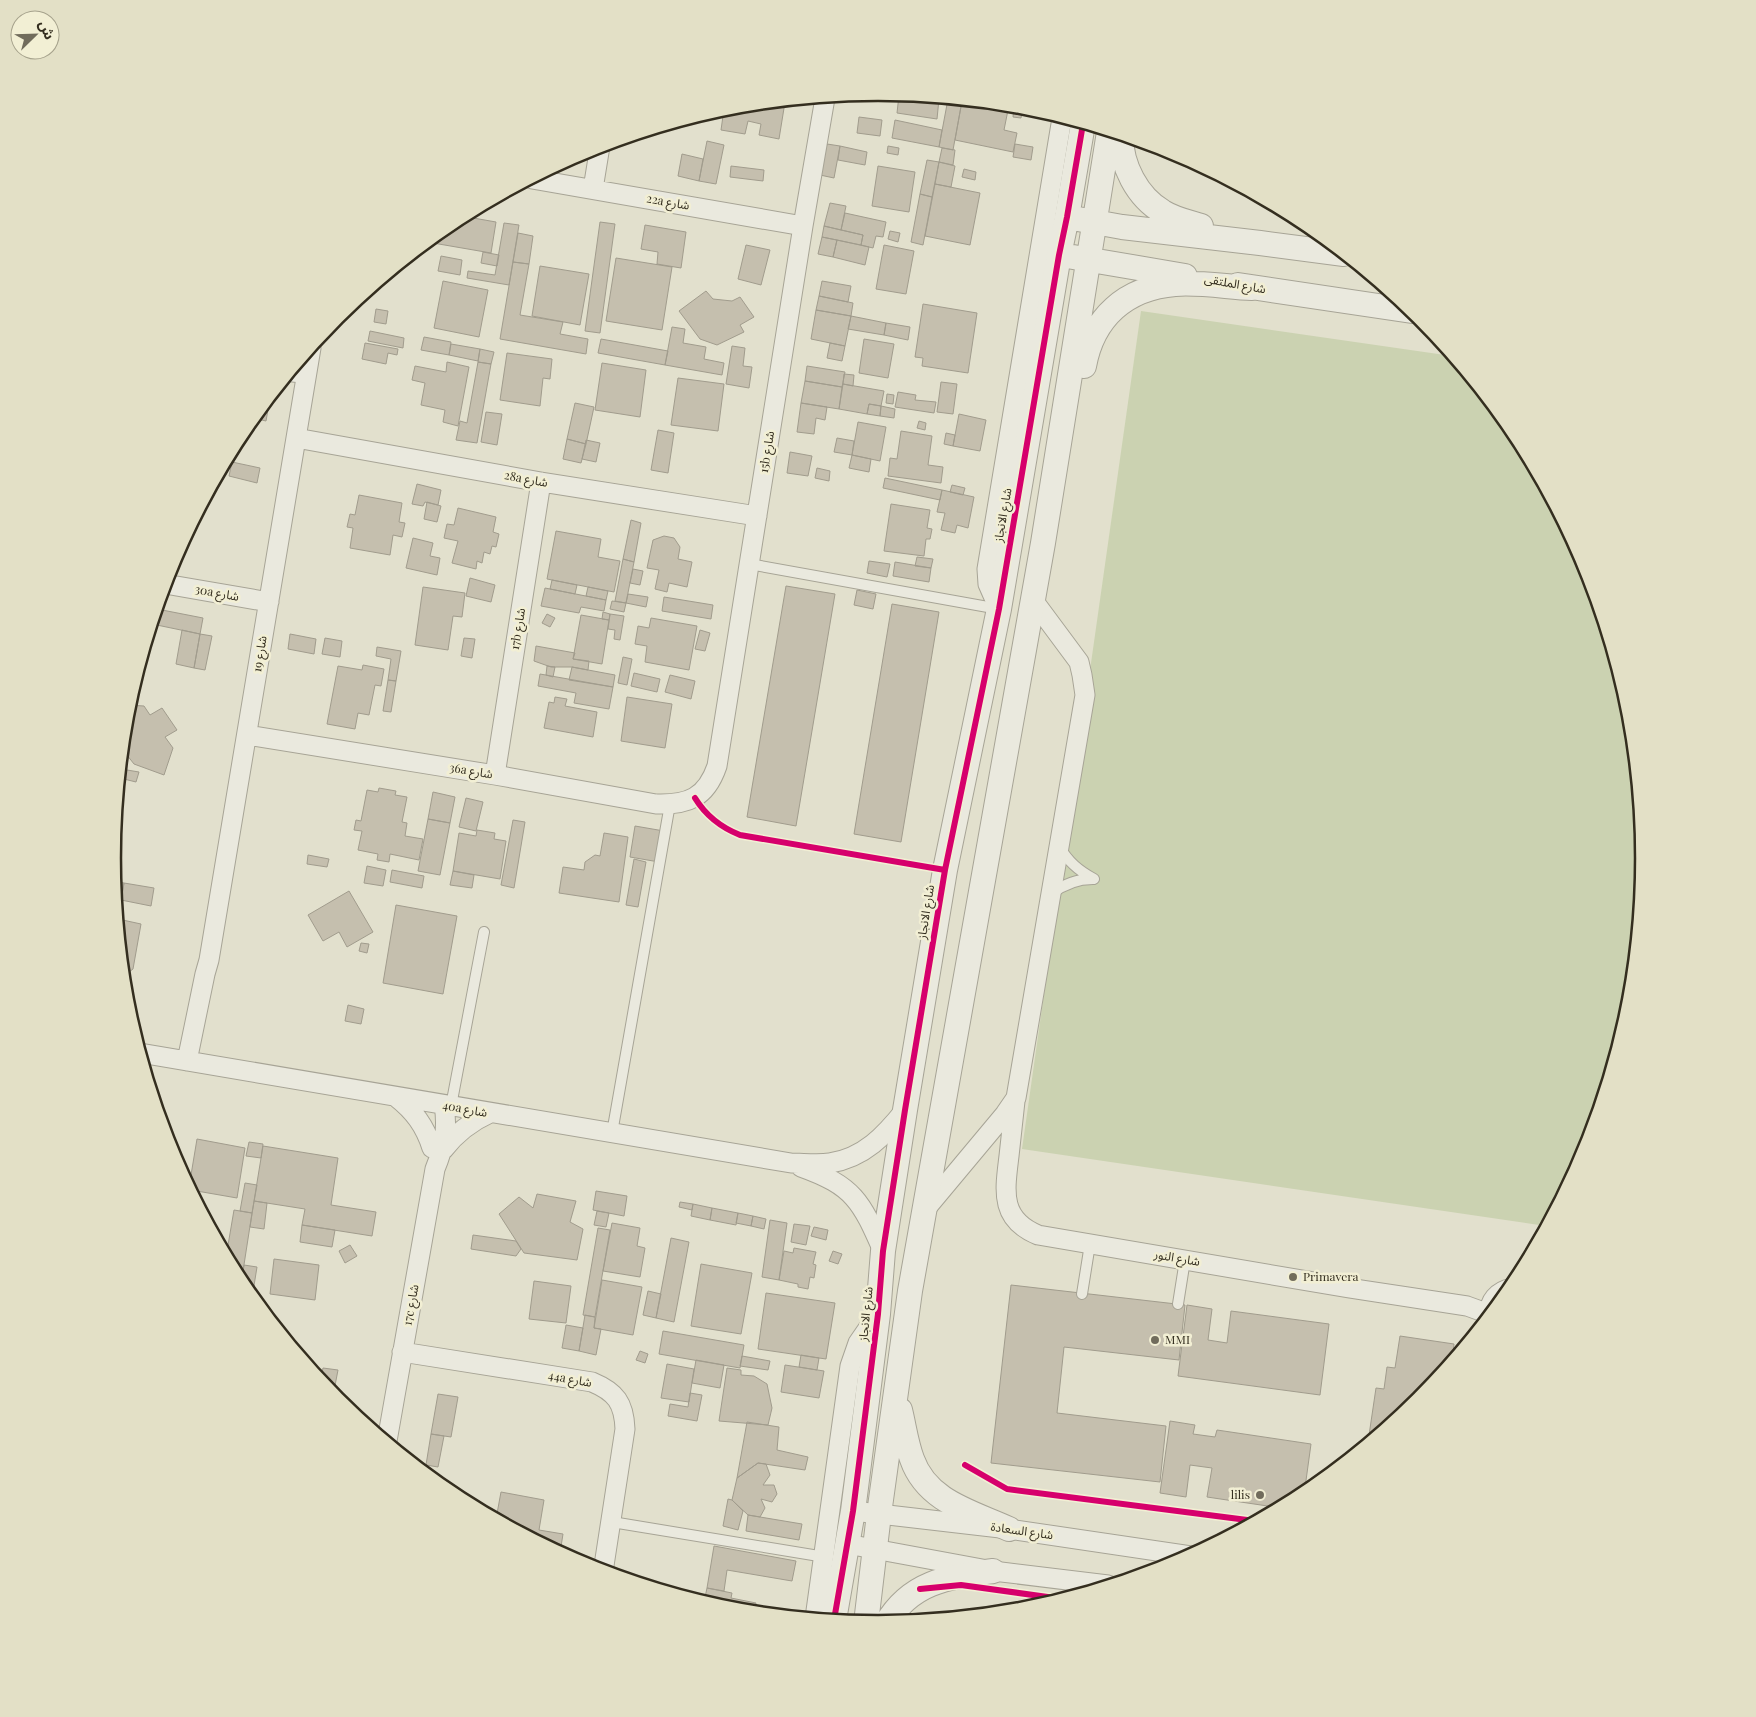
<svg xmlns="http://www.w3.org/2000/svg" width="1756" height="1717" font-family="'Playfair Display','Noto Sans Arabic',serif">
	<rect width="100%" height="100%" fill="#e2e0cd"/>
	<!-- green -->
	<path fill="#cbd2b1" d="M1141 311 1452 356 1515 433 1586 566 1629 709 1644 859 1629 1008 1586 1152 1546 1226 1022 1149Z"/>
	<!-- building -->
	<path fill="#c5bfae" stroke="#a19c8d" d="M899 95 939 99 937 119 897 113Z
		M948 99 962 101 953 150 939 147Z
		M962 101 1009 105 1004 130 1017 133 1013 152 955 140Z
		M785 102 779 139 759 135 761 124 748 121 745 134 721 130 724 109Z
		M1014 106 1023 107 1021 118 1013 117Z
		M859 117 882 120 880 136 857 133Z
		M895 120 942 130 939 147 892 138Z
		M707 141 724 145 716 184 699 181Z
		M827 144 840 146 834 178 820 175Z
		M1015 144 1033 147 1031 160 1013 157Z
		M840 146 867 152 865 165 838 160Z
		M888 146 899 148 898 155 887 153Z
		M942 148 955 150 953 165 939 162Z
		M682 154 703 159 699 181 678 176Z
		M927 160 939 162 932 197 920 194Z
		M939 162 955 166 951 187 935 184Z
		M731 166 764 170 763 181 730 177Z
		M878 166 915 172 909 212 872 206Z
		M964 169 976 172 975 180 962 177Z
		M935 184 980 193 970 245 925 236Z
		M920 194 932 197 923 245 911 242Z
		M830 203 846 206 841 230 824 226Z
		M845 213 886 222 883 237 876 236 873 248 861 245 863 235 841 230Z
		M462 216 496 222 491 253 433 243 435 236 453 221Z
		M600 222 615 224 600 333 585 331Z
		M504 223 519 225 509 285 467 278 468 271 495 275Z
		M645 225 686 232 681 268 657 264 658 252 641 249Z
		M824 226 863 235 861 245 822 237Z
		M890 231 900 233 898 242 888 239Z
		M518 233 533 236 529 264 513 262Z
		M822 237 837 240 833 257 818 254Z
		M837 240 869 247 865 265 833 257Z
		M746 245 770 250 761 285 738 279Z
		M884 245 914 251 906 294 876 289Z
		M483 252 499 255 497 266 481 263Z
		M441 256 462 260 460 275 438 271Z
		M616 258 672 267 662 330 606 321Z
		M513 262 529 264 520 315 563 322 560 334 588 339 586 354 500 339Z
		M540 266 589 274 580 325 532 316Z
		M443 281 488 290 479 337 434 328Z
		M822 281 851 286 848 302 819 296Z
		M706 291 713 299 732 301 740 297 754 317 740 325 744 332 717 345 700 339 679 311Z
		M819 296 853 303 851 316 816 310Z
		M923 304 977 313 968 373 922 366 923 358 915 357Z
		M376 309 388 311 386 324 374 322Z
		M816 310 851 316 845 346 811 339Z
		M851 316 886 323 884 335 848 329Z
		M886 323 910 327 908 340 884 335Z
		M672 327 685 329 683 343 706 347 704 359 724 363 722 375 665 365Z
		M370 331 404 338 403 348 368 341Z
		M424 337 451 342 449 355 421 350Z
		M601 339 668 351 665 365 598 353Z
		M864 339 894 344 888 378 859 373Z
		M365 343 398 349 397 355 388 353 386 364 362 359Z
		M830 343 845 346 842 361 827 358Z
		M451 344 480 349 478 361 449 355Z
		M732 346 745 348 743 366 752 367 749 388 726 384Z
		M480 349 494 352 491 364 478 362Z
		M507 353 552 359 550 379 543 378 540 406 500 400Z
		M447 362 469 367 458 426 443 422 445 410 421 405 425 383 412 380 415 366 446 372Z
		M478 362 491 364 477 443 456 440 460 421 467 423Z
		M602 363 646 370 640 417 595 410Z
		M807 366 845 372 842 387 805 381Z
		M844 374 854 375 853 386 843 384Z
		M678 378 724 384 718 431 671 425Z
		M805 381 842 387 839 409 801 403Z
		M941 382 957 384 953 414 937 412Z
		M843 384 884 391 881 406 869 404 867 414 839 409Z
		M898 392 916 395 915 400 936 402 934 413 895 407Z
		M887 394 894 395 893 404 886 403Z
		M266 403 269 404 266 421 253 418Z
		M575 403 594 407 586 444 567 439Z
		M801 403 827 407 825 420 816 418 814 434 797 432Z
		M869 404 881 406 880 416 867 414Z
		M881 406 895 409 894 418 880 416Z
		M486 412 502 414 497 445 481 442Z
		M959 414 986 420 980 451 953 446Z
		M919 421 926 423 925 430 917 428Z
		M858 422 886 427 880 461 852 455Z
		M658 430 674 433 668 473 651 470Z
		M901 431 932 436 928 465 943 467 941 483 888 476 890 458 897 459Z
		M946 433 955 435 953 446 944 444Z
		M837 438 854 441 852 455 834 452Z
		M567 439 586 444 581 463 563 459Z
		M586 440 600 443 596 462 582 459Z
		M790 452 812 456 808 476 787 473Z
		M852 455 871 459 869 472 849 468Z
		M232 462 260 468 257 483 229 476Z
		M817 468 830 471 829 481 815 478Z
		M885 478 942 490 940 500 883 488Z
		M417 484 441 490 438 505 425 502 423 506 412 504Z
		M952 485 965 488 963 495 950 492Z
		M942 490 974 497 968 528 957 525 955 533 941 530 945 513 937 512Z
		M359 495 402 503 399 522 405 523 402 537 393 535 390 555 350 548 353 528 347 527 350 514 355 515Z
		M427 502 441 506 437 522 424 519Z
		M891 504 930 510 927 528 932 529 930 539H926L924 556 884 551Z
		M458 508 496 517 493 532 499 534 496 547 492 546 490 554 484 552 482 563 477 561 476 569 452 563 458 541 444 538 447 524 454 525Z
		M631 520 641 523 634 562 623 559Z
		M556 531 601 539 598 557 620 561 614 592 547 579Z
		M664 536 674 538 680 547 678 559 692 562 687 587 669 583 667 592 655 589 659 570 647 568 653 540Z
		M413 538 433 543 430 556 440 558 437 575 406 568Z
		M917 557 933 559 931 568 915 566Z
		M623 559 634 562 626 603 615 601Z
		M869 561 890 564 887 577 867 573Z
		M895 562 931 568 929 582 893 576Z
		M633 569 643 571 640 585 630 583Z
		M470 578 495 585 491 602 466 596Z
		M552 580 577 585 575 594 550 589Z
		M786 586 835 594 796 826 747 817Z
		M423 587 465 593 462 617 453 616 448 650 415 645Z
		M588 587 608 591 606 600 586 596Z
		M545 588 606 600 604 611 581 607 579 613 541 606Z
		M857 590 876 594 873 609 854 605Z
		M628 594 648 597 646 607 626 603Z
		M664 597 713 605 711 619 662 611Z
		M612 601 626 603 624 612 610 609Z
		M892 604 939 612 901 842 854 834Z
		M157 609 203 618 200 634 152 624Z
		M603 612 610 614 609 620 602 619Z
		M547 614 555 618 550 627 542 623Z
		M610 614 624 616 620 640 614 639 615 630 608 629Z
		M581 615 609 620 602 664 573 659Z
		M651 618 697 626 689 670 645 662 647 646 635 644 638 626 649 628Z
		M182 630 200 634 194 668 176 664Z
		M700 630 710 633 705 651 695 649Z
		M200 634 212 636 205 670 194 668Z
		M290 634 316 639 314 654 288 649Z
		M325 638 342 641 340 657 322 654Z
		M464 638 475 639 472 658 461 656Z
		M536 646 575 653 573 659 589 661 588 670 572 667H551L534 661Z
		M377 647 401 651 396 681 388 680 391 659 376 656Z
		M623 657 632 659 627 685 618 683Z
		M363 665 384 669 381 686 375 685 369 715 358 713 355 729 327 724 338 666 362 670Z
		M547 666 555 667 553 677 546 675Z
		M572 667 615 675 613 687 569 680Z
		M634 673 660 679 657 692 631 686Z
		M540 674 613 687 609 709 574 703 576 693 538 686Z
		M670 675 695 681 691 699 665 692Z
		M135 680 131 706 128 705Z
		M388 680 396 681 391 712 383 711Z
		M555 697 567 699 565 706 597 712 593 737 544 728 549 702 554 703Z
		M627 697 672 704 665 748 621 741Z
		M128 705 144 706 150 715 162 708 177 730 165 737 173 748 164 775 134 764 123 750Z
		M121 769 139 772 136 782 120 778Z
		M379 788 396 791 395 795 407 797 402 822 407 823 405 836 423 839 419 860 390 854 389 862 377 860 378 854 358 850 362 831 354 830 356 820 361 821 367 790 378 792Z
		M433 792 455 797 450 823 428 819Z
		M466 798 483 802 476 831 459 827Z
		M428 819 450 823 440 875 418 871Z
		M513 820 525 822 514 888 501 885Z
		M635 826 664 831 659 862 630 857Z
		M477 830 495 833 494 839 506 841 500 879 453 871 459 833 476 836Z
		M604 833 628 837 619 902 559 893 563 867 584 870 585 862 595 855 600 856Z
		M308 855 329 859 327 867 307 864Z
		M634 859 646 862 638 907 626 905Z
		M367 866 386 870 383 886 364 883Z
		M392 870 424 876 422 888 390 882Z
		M453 871 474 875 472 888 450 885Z
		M114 881 124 883 122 895 116 894Z
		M124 883 154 888 151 906 121 900Z
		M349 891 373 932 347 947 339 932 323 941 308 915Z
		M396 905 457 916 443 994 383 983Z
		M118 919 141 924 133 969 124 976Z
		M361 943 369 944 367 953 359 951Z
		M348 1005 364 1009 361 1024 345 1021Z
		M197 1139 245 1148 237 1198 191 1190 189 1187Z
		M249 1142 263 1144 261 1158 246 1156Z
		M263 1146 338 1158 331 1205 376 1212 372 1236 302 1225 305 1209 254 1201Z
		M245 1183 257 1185 252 1213 240 1211Z
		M596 1191 627 1196 624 1216 593 1210Z
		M537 1194 576 1201 570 1222 583 1229 577 1260 524 1253 499 1214 519 1197 533 1208Z
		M254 1201 267 1203 264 1229 250 1227Z
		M680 1202 693 1204 692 1210 679 1207Z
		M693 1204 712 1208 710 1220 691 1216Z
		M712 1208 738 1213 736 1225 710 1220Z
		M234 1210 252 1213 241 1284 226 1257Z
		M597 1211 609 1213 606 1227 594 1225Z
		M738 1213 753 1216 751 1226 736 1223Z
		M753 1216 766 1219 764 1229 751 1226Z
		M770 1220 787 1223 779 1280 762 1277Z
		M612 1223 640 1228 637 1246 645 1248 640 1277 603 1271Z
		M794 1224 810 1226 806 1245 791 1242Z
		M302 1225 335 1230 332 1247 300 1242Z
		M814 1227 828 1230 826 1240 811 1236Z
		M598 1228 610 1230 595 1317 583 1315Z
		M473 1235 516 1241 521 1249 516 1256 471 1249Z
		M671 1238 689 1242 674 1322 656 1318Z
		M350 1245 357 1256 345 1263 339 1251Z
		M794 1248 816 1252 813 1264 816 1265 814 1278 810 1277 808 1289 798 1287V1284L779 1280 784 1251 793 1253Z
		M833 1251 842 1254 838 1264 829 1261Z
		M274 1259 319 1265 315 1300 270 1294Z
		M701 1264 752 1273 741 1334 691 1326Z
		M244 1265 257 1267 252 1298 241 1284Z
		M602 1280 642 1287 633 1335 594 1328Z
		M534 1281 571 1286 566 1323 529 1319Z
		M1011 1285 1185 1305 1179 1360 1064 1347 1057 1413 1166 1426 1160 1482 991 1463Z
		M648 1291 661 1294 656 1318 643 1315Z
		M766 1293 835 1303 826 1359 758 1349Z
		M1187 1305 1212 1309 1208 1340 1227 1343 1231 1311 1329 1324 1320 1395 1178 1376Z
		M585 1315 595 1317 594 1328 601 1329 596 1355 579 1351Z
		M566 1325 583 1328 579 1351 562 1348Z
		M663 1331 744 1345 740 1368 659 1354Z
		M1400 1336 1454 1344 1452 1361 1419 1400 1368 1442 1376 1388 1384 1389 1387 1367 1395 1368Z
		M640 1351 648 1354 645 1363 636 1360Z
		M801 1355 819 1358 817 1370 799 1367Z
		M742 1356 770 1361 768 1370 740 1366Z
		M696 1360 724 1365 720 1388 692 1383Z
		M667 1364 694 1369 689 1402 661 1398Z
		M785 1365 824 1371 819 1398 781 1392Z
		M323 1368 338 1370 333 1396 320 1381Z
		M727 1368 741 1370V1375L754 1376 767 1384 772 1408 768 1425 719 1421Z
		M690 1393 702 1395 697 1421 668 1416 670 1404 688 1407Z
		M438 1394 458 1397 451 1437 431 1434Z
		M1170 1421 1195 1425 1193 1434 1215 1437 1217 1430 1311 1444 1304 1495 1281 1508 1207 1497 1212 1468 1190 1465 1186 1497 1160 1493Z
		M747 1422 779 1427 777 1450 808 1457 805 1470 758 1463 737 1478Z
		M431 1434 444 1436 438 1467 426 1465Z
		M758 1463 766 1464 770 1475 763 1485H774L777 1494 772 1502 761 1499 765 1508 760 1517 748 1515 732 1500 737 1478Z
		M501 1492 544 1500 539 1530 563 1534 560 1553 496 1519Z
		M728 1499 732 1500 743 1511 738 1530 723 1526Z
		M748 1515 802 1524 799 1540 746 1531Z
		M714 1546 796 1561 792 1581 727 1570 724 1591 707 1588Z
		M707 1588 732 1593 731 1598 756 1603 754 1612 728 1610 704 1602Z"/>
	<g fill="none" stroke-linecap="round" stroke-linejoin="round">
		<defs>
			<path id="service" d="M288 376 306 378
				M749 564 999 609
				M1059 846C1068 862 1079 871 1094 879
				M1051 894C1064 884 1077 879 1093 879
				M451 1106 484 932
				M612 1133 670 804
				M1082 1294 1090 1244
				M1178 1304 1185 1260
				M612 1522 825 1557"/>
			<path id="minor" d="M532 179 803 226
				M593 189 600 146
				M296 438 541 482 757 516
				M165 584 269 602
				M999 609 988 584 987 569 1062 118
				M247 735 495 775 656 804C688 805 706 798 717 766L803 226 825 98
				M495 775 541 482
				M140 1053 791 1163C803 1163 817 1165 830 1163 864 1158 885 1135 905 1110
				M187 1061 205 974 209 960 311 348
				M396 1097C414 1111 425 1126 432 1148
				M1015 1101C1013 1120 1011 1138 1009 1156 1005 1190 999 1219 1038 1235L1349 1288 1467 1306 1489 1314
				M443 1150C456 1133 470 1122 490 1113
				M801 1167C854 1186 861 1201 883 1251
				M924 1211 1005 1114 1016 1098 1085 695 1082 675 1079 662 1033 600
				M1489 1315C1489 1301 1497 1291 1512 1288
				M402 1352 592 1382C616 1392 624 1403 625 1429L603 1572
				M387 1441 435 1169C444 1147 448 1129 444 1105
				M853 1511 1009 1529 1191 1556
				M847 1544 993 1571 1108 1585
				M815 1618 850 1366 858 1343 878 1314"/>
			<path id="tertiary" d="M1121 136C1121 165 1137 197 1163 212 1174 219 1188 222 1201 226
				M1078 219 1122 227 1260 243 1344 254
				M1073 257 1185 276
				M1238 285 1412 311
				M1084 366C1093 317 1126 288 1175 284 1200 282 1228 287 1252 288
				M900 1410C904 1426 906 1443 912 1459 927 1502 972 1512 1009 1529
				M834 1620 853 1511 878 1314 883 1251 905 1110 945 870 999 609 1059 255 1067 217 1083 124
				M866 1623 879 1514 910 1291 1043 543 1109 132
				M886 1624C911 1581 949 1577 993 1571"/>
		</defs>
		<!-- service casing -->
		<use href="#service" stroke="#a7a496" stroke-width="12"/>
		<!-- minor casing -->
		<use href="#minor" stroke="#a7a496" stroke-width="21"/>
		<!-- tertiary casing -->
		<use href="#tertiary" stroke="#a7a496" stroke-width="26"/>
		<!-- service -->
		<use href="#service" stroke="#eae9de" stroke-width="10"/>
		<!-- minor -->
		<use href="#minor" stroke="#eae9de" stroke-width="19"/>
		<!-- tertiary -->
		<use href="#tertiary" stroke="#eae9de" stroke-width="24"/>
		<defs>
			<path id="cycleway" d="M695 798C706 816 720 827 740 835L945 870
				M965 1465 1007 1489 1255 1521
				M920 1589 961 1585 1062 1599
				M834 1620 853 1511 878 1314 883 1251 905 1110 945 870 999 609 1059 255 1067 217 1083 124"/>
		</defs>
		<!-- cycleway casing -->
		<use href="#cycleway" stroke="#f2efd4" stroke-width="9"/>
		<!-- cycleway -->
		<use href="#cycleway" stroke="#d6006c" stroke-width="6"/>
	</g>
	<!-- markers -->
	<g fill="#716c5c" stroke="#f2efd4" stroke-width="2">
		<circle cx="1293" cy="1277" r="5"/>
		<circle cx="1155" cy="1340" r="5"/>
		<circle cx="1260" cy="1495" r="5"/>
	</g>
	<g text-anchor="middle" stroke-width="5" stroke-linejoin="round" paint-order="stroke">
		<!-- street labels -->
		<g font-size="12" fill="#342e1f" stroke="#f2efd4">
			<text transform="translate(668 202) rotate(10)" y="4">22a شارع</text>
			<text transform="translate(1235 284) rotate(10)" y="4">شارع الملتقى</text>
			<text transform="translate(767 452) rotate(-81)" y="4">15b شارع</text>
			<text transform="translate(526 479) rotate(10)" y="4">28a شارع</text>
			<text transform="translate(1003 515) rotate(-80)" y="4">شارع الانجاز</text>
			<text transform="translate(217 593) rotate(10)" y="4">30a شارع</text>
			<text transform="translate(518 629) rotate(-81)" y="4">17b شارع</text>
			<text transform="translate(260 654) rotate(-81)" y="4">شارع 19</text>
			<text transform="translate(471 771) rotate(9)" y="4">36a شارع</text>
			<text transform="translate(926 912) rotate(-81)" y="4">شارع الانجاز</text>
			<text transform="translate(465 1109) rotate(10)" y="4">40a شارع</text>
			<text transform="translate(1177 1258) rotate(10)" y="4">شارع النور</text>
			<text transform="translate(411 1305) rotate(-80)" y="4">17c شارع</text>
			<text transform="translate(866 1314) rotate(-84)" y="4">شارع الانجاز</text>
			<text transform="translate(570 1379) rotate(10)" y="4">44a شارع</text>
			<text transform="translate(1022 1531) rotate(8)" y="4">شارع السعادة</text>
		</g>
		<!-- poi labels -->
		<g font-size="12" fill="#342e1f" stroke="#f2efd4" text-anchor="start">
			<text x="1303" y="1281">Primavera</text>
			<text x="1165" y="1344">MMI</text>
			<text x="1250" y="1499" text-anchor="end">lilis</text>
		</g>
	</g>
	<!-- crop -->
	<path d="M0 0H1756V1717H0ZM121 858a757 757 0 1 1 1514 0a757 757 0 1 1-1514 0Z" fill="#e3e0c6" fill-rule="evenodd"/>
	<path fill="none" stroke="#342e1f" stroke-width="2.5" d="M121 858a757 757 0 1 1 1514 0a757 757 0 1 1-1514 0Z"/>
	<!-- north arrow -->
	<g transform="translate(35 35) rotate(67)"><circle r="24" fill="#f2efd4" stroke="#a6a28c"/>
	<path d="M0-4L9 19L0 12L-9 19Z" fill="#716c5c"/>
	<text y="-8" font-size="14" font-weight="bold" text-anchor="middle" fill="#342e1f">ش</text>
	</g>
</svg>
